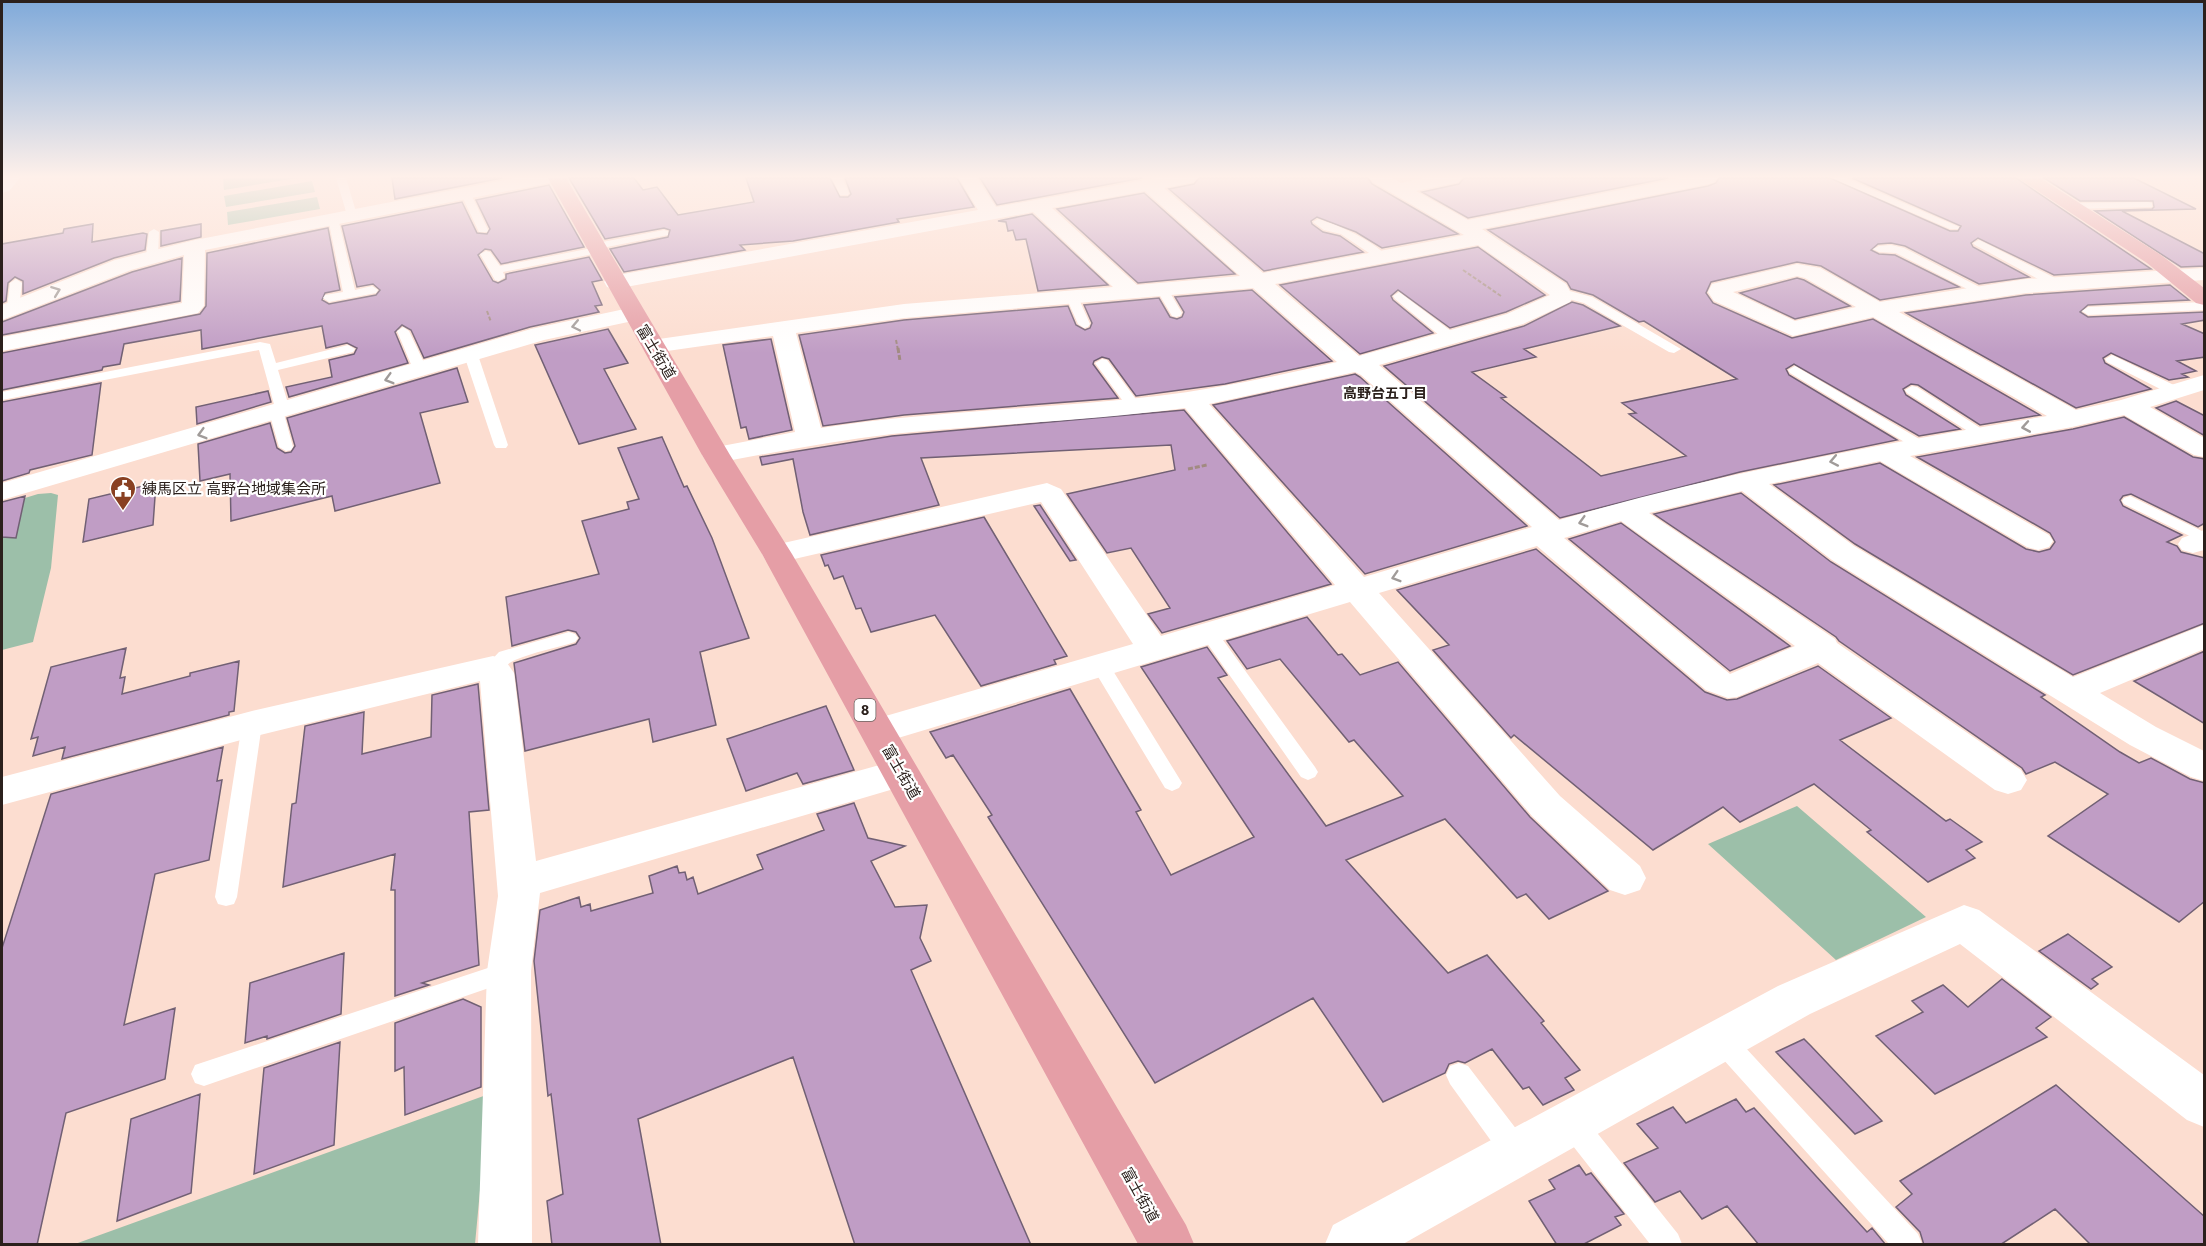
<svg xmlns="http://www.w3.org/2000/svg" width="2206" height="1246" font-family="'Fira Sans','Noto Sans JP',sans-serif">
	<rect width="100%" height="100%" fill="#fcddd0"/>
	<!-- green -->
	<path fill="#9cbfa9" d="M229 178H297L224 190 223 179Z
		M312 181 315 192 226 207 224 196Z
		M317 197 320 209 228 225 227 212Z
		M51 493 58 495 51 568 33 642 2 650V505L38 494Z
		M1797 806 1926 917 1836 960 1708 844Z
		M489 1094 475 1244H75Z"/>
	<!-- building -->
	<path fill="#c09dc5" stroke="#716074" stroke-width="1.5" d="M392 178H502L395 199Z
		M569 178H634L643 190 657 187 678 215 754 202 746 178H830L840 197H848L851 194 845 178H957L974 207 897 219 899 222 793 241 740 245 745 250 624 272 610 249 668 237 670 230 664 228 605 239Z
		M980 178H1142L997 205Z
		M1199 178H1368L1372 184 1458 234 1382 248 1356 232 1317 217 1311 221 1312 224 1323 232 1340 236 1363 252 1264 271 1169 189 1194 184Z
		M1464 178H1668L1468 218 1422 192 1459 184Z
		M1719 178H1830L1950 231H1958L1961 226 1852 178H2016L2151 269 2054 275 1978 238 1971 243 1973 247 2029 277 1979 284 1905 246 1891 243 1878 244 1871 250 1879 254 1895 255 1959 287 1880 300 1821 266 1797 262 1711 282 1706 293 1713 303 1792 338 1873 319 2040 415 1980 425 1918 385 1911 384 1903 389 1906 395 1960 429 1919 436 1794 364 1786 369 1789 375 1897 440 1740 472 1560 518 1384 366 1524 326 1572 302 1583 305 1620 326 1524 349 1536 357 1472 372 1506 397 1501 398 1601 476 1686 456 1629 414 1636 413 1622 403 1737 379 1644 321 1639 322 1593 295 1571 289 1567 282 1488 230 1708 186 1716 183Z
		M2044 178H2134L2196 209 2122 211 2205 254V266L2181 267 2095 211 2152 209 2154 207 2153 201H2080Z
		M549 185 584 247 501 264 491 250 485 249 478 255 493 281 498 283 506 279V274L589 257 602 280 592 282 602 305 595 306 599 312 530 327 424 358 411 330 402 325 395 332 408 363 289 397 286 387 332 377 329 360 354 354 357 348 347 343 326 348 322 326 202 349 201 330 124 344 120 364 103 367 102 370 2 390V353L200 314 206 306 207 253 328 228 340 290 325 293 322 300 329 304 376 295 380 290 373 284 357 287 342 226 462 202 477 233 487 234 490 229 476 200Z
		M1144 193 1235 274 1138 283 1057 209Z
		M1032 214 1108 285 1038 291 1026 239 1016 240 1013 230 1008 231 1006 222 998 221Z
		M93 224 92 242 143 233 147 234 145 250 114 258 23 294V281L15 277 8 283 6 301 2 303V244L63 233 64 229Z
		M201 224V237L161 246V231Z
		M1478 247 1545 295 1506 312 1450 328 1398 290 1391 296 1393 300 1433 333 1360 354 1280 285Z
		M182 258 180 301 2 335V322L132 272Z
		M1797 278 1804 280 1850 306 1795 319 1740 293Z
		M2170 285 2189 300 2088 305 2080 312 2088 317 2205 312V320L2182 324 2205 334V357L2177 361 2196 371 2182 374 2188 377 2169 380 2111 353 2103 358 2105 363 2151 389 2076 408 1906 313 2026 295Z
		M1252 290 1332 361 1225 384 1136 396 1109 359 1102 357 1094 361 1093 364 1118 398 904 415 823 426 799 335 904 320 1068 306 1076 325 1085 330 1090 328 1092 323 1084 305 1159 298 1170 317 1177 319 1182 317 1184 312 1175 297Z
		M608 329 628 363 604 369 636 429 579 444 535 345Z
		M771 339 792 430 749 439 746 427 741 428 723 345Z
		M457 368 468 402 420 413 440 483 335 511 332 496 231 521 230 474 200 481 198 444 270 423 277 448 285 453 291 452 295 446 287 418Z
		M1355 374 1360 377 1527 526 1365 574 1213 405Z
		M101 383 92 455 30 470 29 473 2 481V402Z
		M268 391 271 402 197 424 196 407Z
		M2176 401 2205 416V436L2156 408Z
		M1184 410 1331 584 1162 633 1148 614 1170 608 1131 548 1107 553 1067 494 1175 470 1171 445 921 458 939 505 810 535 803 512 793 459 762 465 760 457 892 436Z
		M2124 417 2193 457 2205 459V523L2198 527 2131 494 2123 496 2120 500 2123 506 2182 535 2167 542 2177 546 2181 552 2205 558V623L2073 675 1855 544 1774 485 1880 463 2026 549 2039 552 2050 549 2055 542 2050 533 1917 457 2073 429Z
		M662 437 684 487 687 486 712 538 749 638 700 652 716 725 653 742 649 719 525 751 514 663 576 644 580 638 576 632 568 630 512 646 506 597 599 574 582 521 629 509 627 502 639 499 618 448Z
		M156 483 153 525 83 542 89 499Z
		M1741 493 1831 562 2045 695 2041 697 2120 752 2139 763 2151 758 2190 779 2205 783V901L2179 922 2048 836 2108 794 2055 762 2026 774 2022 768 1839 641 1836 637 1654 514Z
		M25 496 16 538 2 537V502Z
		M1040 505 1076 560 1070 561 1034 506Z
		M984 517 1067 656 1054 660 1056 664 981 686 935 615 871 632 861 608 856 609 843 576 834 579 828 565 825 566 821 555Z
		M1621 523 1790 646 1730 671 1569 539Z
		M1536 549 1705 692 1727 700 1737 699 1818 666 1891 718 1840 740 1946 821 1950 819 1982 842 1966 850 1975 858 1928 882 1867 832 1871 830 1814 784 1740 822 1723 807 1653 850 1514 735 1511 738 1433 650 1449 645 1397 590Z
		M1307 617 1338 655 1342 654 1360 675 1398 662 1530 817 1608 891 1549 919 1526 894 1517 898 1445 819 1346 860 1448 973 1487 955 1544 1021 1541 1023 1580 1070 1565 1078 1574 1090 1543 1105 1529 1087 1523 1089 1492 1049 1465 1063 1458 1061 1449 1064 1445 1073 1383 1102 1313 998 1155 1083 988 817 992 815 953 755 946 758 930 732 1070 689 1141 810 1136 812 1171 875 1254 837 1141 667 1207 647 1227 675 1218 678 1326 826 1403 796 1354 740 1349 742 1280 659 1247 669 1227 641Z
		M126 648 120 678 125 677 122 694 190 676V673L239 661 234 711 229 712V715L62 759 65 747 33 756 38 737 31 739 51 667Z
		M2205 651V724L2134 681Z
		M478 684 489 810 469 812 479 965 422 983 429 985 395 996V890H391L395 854 283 887 292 804 296 803 305 726 364 712 362 754 431 737 432 695Z
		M826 706 854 770 803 784 797 773 746 791 727 739Z
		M223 747 217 781 222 780 209 860 155 874 124 1025 175 1008 165 1079 66 1113 37 1245H2V948L51 794Z
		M854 803 868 838 905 846 871 861 895 907 927 905 920 938 931 961 911 970 1031 1245H855L793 1057 638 1119 661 1245H552L547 1201 563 1194 551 1094 548 1096 534 961 540 910 579 897 581 907 590 904 591 911 653 893 649 876 677 866 679 873 685 872 687 880 693 877 698 894 763 869 757 855 824 830 817 814Z
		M2068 934 2112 967 2092 979 2098 984 2091 989 2039 951Z
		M344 953 341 1014 267 1039V1036L245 1043 250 983Z
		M2002 979 2051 1017 2036 1028 2047 1037 1935 1094 1876 1036 1923 1012 1912 1001 1943 985 1968 1007Z
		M463 999 481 1007V1087L405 1115 404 1067 395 1071V1023Z
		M1804 1039 1811 1046 1882 1121 1855 1134 1776 1052Z
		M340 1042 334 1145 254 1174 264 1068Z
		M2056 1085 2205 1217V1245H2091L2055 1209 2000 1245H1924L1920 1232 1896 1207 1912 1194 1900 1181Z
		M200 1094 191 1193 117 1221 131 1119Z
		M1736 1099 1746 1112 1754 1108 1867 1232 1872 1228 1886 1245H1759L1727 1206 1702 1219 1680 1191 1655 1202 1624 1163 1658 1148 1637 1124 1673 1107 1686 1123Z
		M1579 1165 1586 1175 1591 1173 1624 1214 1615 1217 1621 1225 1582 1245H1557L1529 1201 1555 1189 1549 1180Z"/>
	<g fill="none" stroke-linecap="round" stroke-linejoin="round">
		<!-- path-far1 -->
		<path stroke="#a18a81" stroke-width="2" stroke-dasharray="4 2" stroke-linecap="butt" d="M1463 270 1501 296
			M487 311 491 322
			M896 340 898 350"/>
		<!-- path -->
		<path stroke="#a18a81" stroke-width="3" stroke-dasharray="5 2" stroke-linecap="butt" d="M898 348 900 361
			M1188 469 1207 465"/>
		<!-- lane -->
		<path fill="#fff" fill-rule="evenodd" d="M336 178H346L357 215 356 217H348L347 215Z
			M832 178H842L849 193 848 195H840Z
			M1832 178H1846L1959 227 1958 229H1950Z
			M466 191 471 194 488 230 487 232H479L478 230 461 194Z
			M2148 202 2152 203V207L2071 209 2066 206 2071 203Z
			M333 215 338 218 355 290 372 286 378 290 376 293 329 302 323 298 325 295 343 292 328 218Z
			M1318 219C1340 226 1372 240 1388 257L1382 260 1378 259 1341 234 1324 230 1313 222Z
			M154 229 159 232 158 257 152 260 146 257 149 232Z
			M664 230 668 231V235L602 248V252L598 253 503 272 505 277 499 281 495 280 480 254 486 251 490 252 500 266 592 248V244Z
			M1979 240 2063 282 2065 285 2059 289 2055 288 1975 245 1973 243Z
			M1891 245 1904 248 1991 293 1989 296H1981L1896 253 1879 252 1873 249 1879 246Z
			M16 279 22 283 19 308 13 312 7 308 10 283Z
			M1162 285 1166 286 1182 313 1180 316 1176 317 1172 316 1156 289Z
			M1562 289 1592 297 1681 349 1674 353 1669 352 1584 303 1558 296V290Z
			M1399 292 1455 334 1456 337 1455 340H1445L1395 299 1393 296Z
			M1072 293 1078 297 1090 324 1088 327 1084 328 1078 324 1066 297Z
			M2204 302V310L2088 315 2082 311 2088 307Z
			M403 327 409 331 427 369 425 372 420 373 413 369 397 331Z
			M260 342 270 344 276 363 348 345 355 349 353 352 278 370 290 410 284 414 293 447 291 450 286 451 279 447 269 412 275 408 259 350 2 400V392Z
			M471 351 478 355 508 445 506 448H496L494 445 464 355Z
			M2112 355 2180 388 2182 391 2175 395 2170 394 2107 362 2105 359Z
			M1102 359 1107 360 1138 402 1140 405 1138 408H1128L1095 363Z
			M1795 366 1926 443 1928 446 1921 450 1916 449 1790 373 1788 370Z
			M1912 386 1917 387 1991 435 1989 438H1979L1907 393 1905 390Z
			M2130 496 2204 532V543L2124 504 2122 501 2124 498Z
			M1209 627 1215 629 1315 767 1318 772 1315 777 1308 780 1301 777 1200 633 1203 629Z
			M569 632 575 634 578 638 575 642C556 648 534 652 515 660 503 665 501 677 486 672L484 668 499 652Z
			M1100 659 1107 661 1179 778 1182 783 1179 788 1172 791 1165 788 1091 665 1093 661Z
			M252 717 259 719 262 724 237 897 234 904 226 906 218 904 215 897 242 724 245 719Z
			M509 961 518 964 521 971 518 978 204 1086 195 1083 191 1074 195 1065 204 1062Z
			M1722 1028 1731 1032 1918 1234 1922 1244H1889L1713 1048 1709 1040 1713 1032Z
			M1459 1063 1468 1066 1527 1143 1531 1153 1527 1163 1517 1167 1507 1163 1450 1084 1446 1075 1450 1066Z
			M1572 1110 1582 1114 1678 1234 1682 1244H1650L1562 1132 1559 1123 1562 1114Z"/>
		<!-- street -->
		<path fill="#fff" fill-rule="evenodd" d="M2 178H20L9 191 2 193Z
			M515 178H553L550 182 544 184 205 250 204 306 198 313 2 351V337L182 303 184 255 131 270 2 320V305L115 260 195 240Z
			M959 178H977L996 207 1156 178H1197L1194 182 1164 188 1263 273 1464 235 1373 182 1370 178H1393L1401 183 1424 178H1462L1459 182 1416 191 1468 220 1680 178H1717L1714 182 1708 184 1482 229 1566 284 1573 297 1570 302 1523 324 1379 365 1559 520C1720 473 1882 444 2047 416L1873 317 1793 336 1714 301 1708 292 1712 284 1797 264 1820 268 1880 302 2026 279 2204 268V280L2026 293 1899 312 2076 410 2121 400 2204 375V390L2150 407 2204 438V457L2194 455 2124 415 2072 427 1910 456 2049 535 2053 541 2049 547 2038 550 2027 547 1880 461 1769 484 1854 546 2073 677 2204 625V649L2100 693 2156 727 2204 751V781L2191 777 2130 745 1832 560 1742 491 1649 513 1835 639 1837 643 2021 770 2027 780 2021 790 2008 794 1995 790 1818 663 1737 697 1728 698 1706 690 1537 546 1379 593 1560 796 1640 866 1646 878 1640 890 1625 895 1610 890 1532 816 1350 602 878 744 865 740 860 731 865 722 1133 644 1041 502 777 563 766 561 762 554 766 547 1047 483 1061 489 1161 636 1335 585 1185 408C1088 421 990 424 892 434 833 441 775 452 716 463L706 461 702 455 706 449 795 432 773 336 653 353 645 351 641 346 645 341 904 304 1113 287 1033 212 615 289 607 287 604 282 607 277 978 210ZM1145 191 1240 276 1137 285 1052 208ZM1478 245 1550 295 1507 314 1359 356 1275 284ZM1797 276 1805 278 1856 307 1795 321 1733 292ZM1253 288 1337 362C1277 376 1218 389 1157 396 1045 409 932 411 821 428L796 333 904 318ZM1355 372 1361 375 1532 527 1364 577 1209 404ZM1621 521 1795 646 1730 674 1564 538Z
			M634 307 642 309 645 314 642 319 544 340 2 500V483L531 329Z
			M2204 530V550L2193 553 2182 550 2178 544 2182 538Z
			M493 656 505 660 514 673 536 861 901 759 914 763 920 773 914 783 540 893 531 971 532 1244H478L487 971 498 896 480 681 252 737 2 805V777L252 711Z
			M1964 905 1979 910 2204 1075V1127L2187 1120 1960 944 1810 1014 1403 1244H1325L1333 1225 1778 986Z"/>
		<!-- primary -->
		<path fill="#e59ea6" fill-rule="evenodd" d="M548 178H566L730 455 792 554 1186 1225 1194 1244H1138L762 554 702 455Z
			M2018 178H2040L2161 255 2204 288V305L2196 303 2147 263Z"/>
	</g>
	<!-- one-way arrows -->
	<defs><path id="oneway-chevron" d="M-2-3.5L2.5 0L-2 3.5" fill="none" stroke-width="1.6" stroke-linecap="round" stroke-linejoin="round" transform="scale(1.5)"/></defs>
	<g stroke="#a09b99">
		<use href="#oneway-chevron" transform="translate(56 291) rotate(-21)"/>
		<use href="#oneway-chevron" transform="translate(576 326) rotate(168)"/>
		<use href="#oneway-chevron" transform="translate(389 379) rotate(164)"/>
		<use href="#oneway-chevron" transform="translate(2026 427) rotate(170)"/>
		<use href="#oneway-chevron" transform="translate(202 434) rotate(164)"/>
		<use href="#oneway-chevron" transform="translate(1834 461) rotate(169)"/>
		<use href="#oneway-chevron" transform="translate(1583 522) rotate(164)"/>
		<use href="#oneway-chevron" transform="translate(1396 577) rotate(163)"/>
	</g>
	<!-- sky -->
	<linearGradient id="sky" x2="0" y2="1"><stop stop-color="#80aada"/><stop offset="0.5" stop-color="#fef0ea"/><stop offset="1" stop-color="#fef0ea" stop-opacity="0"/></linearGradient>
	<rect width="2206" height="353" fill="url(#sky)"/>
	<!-- icons -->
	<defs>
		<symbol id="civic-pin" viewBox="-11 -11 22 30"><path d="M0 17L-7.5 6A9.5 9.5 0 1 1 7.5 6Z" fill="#894022" stroke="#fff"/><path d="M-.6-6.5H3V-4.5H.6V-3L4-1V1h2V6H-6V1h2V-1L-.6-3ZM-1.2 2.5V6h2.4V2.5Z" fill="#fff"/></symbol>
	</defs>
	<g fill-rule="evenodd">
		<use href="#civic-pin" x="108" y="474" width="30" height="40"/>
	</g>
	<g text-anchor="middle" stroke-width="4.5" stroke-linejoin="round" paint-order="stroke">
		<!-- far-neighbourhood labels -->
		<g font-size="14" font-weight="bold" fill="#2b201c" stroke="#fff">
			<text x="1385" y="398">高野台五丁目</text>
		</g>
		<!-- shield labels -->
		<rect fill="#fff" stroke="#6b6360" stroke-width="1.5" x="854.5" y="699" width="21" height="22" rx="4.5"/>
		<g font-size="14" font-weight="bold" fill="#2b201c">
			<text x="865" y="715">8</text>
		</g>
		<!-- street labels -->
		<g font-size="15" fill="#2b201c" stroke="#fff">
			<text transform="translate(656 352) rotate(59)" y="5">富士街道</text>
			<text transform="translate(901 772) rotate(60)" y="5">富士街道</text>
			<text transform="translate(1140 1195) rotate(61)" y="5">富士街道</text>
		</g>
		<!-- poi labels -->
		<g font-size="15" fill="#2b201c" stroke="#fff" text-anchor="start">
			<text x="142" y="494">練馬区立 高野台地域集会所</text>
		</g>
	</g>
	<!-- border -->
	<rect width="2206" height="1246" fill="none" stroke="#2b201c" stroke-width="6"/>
</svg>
